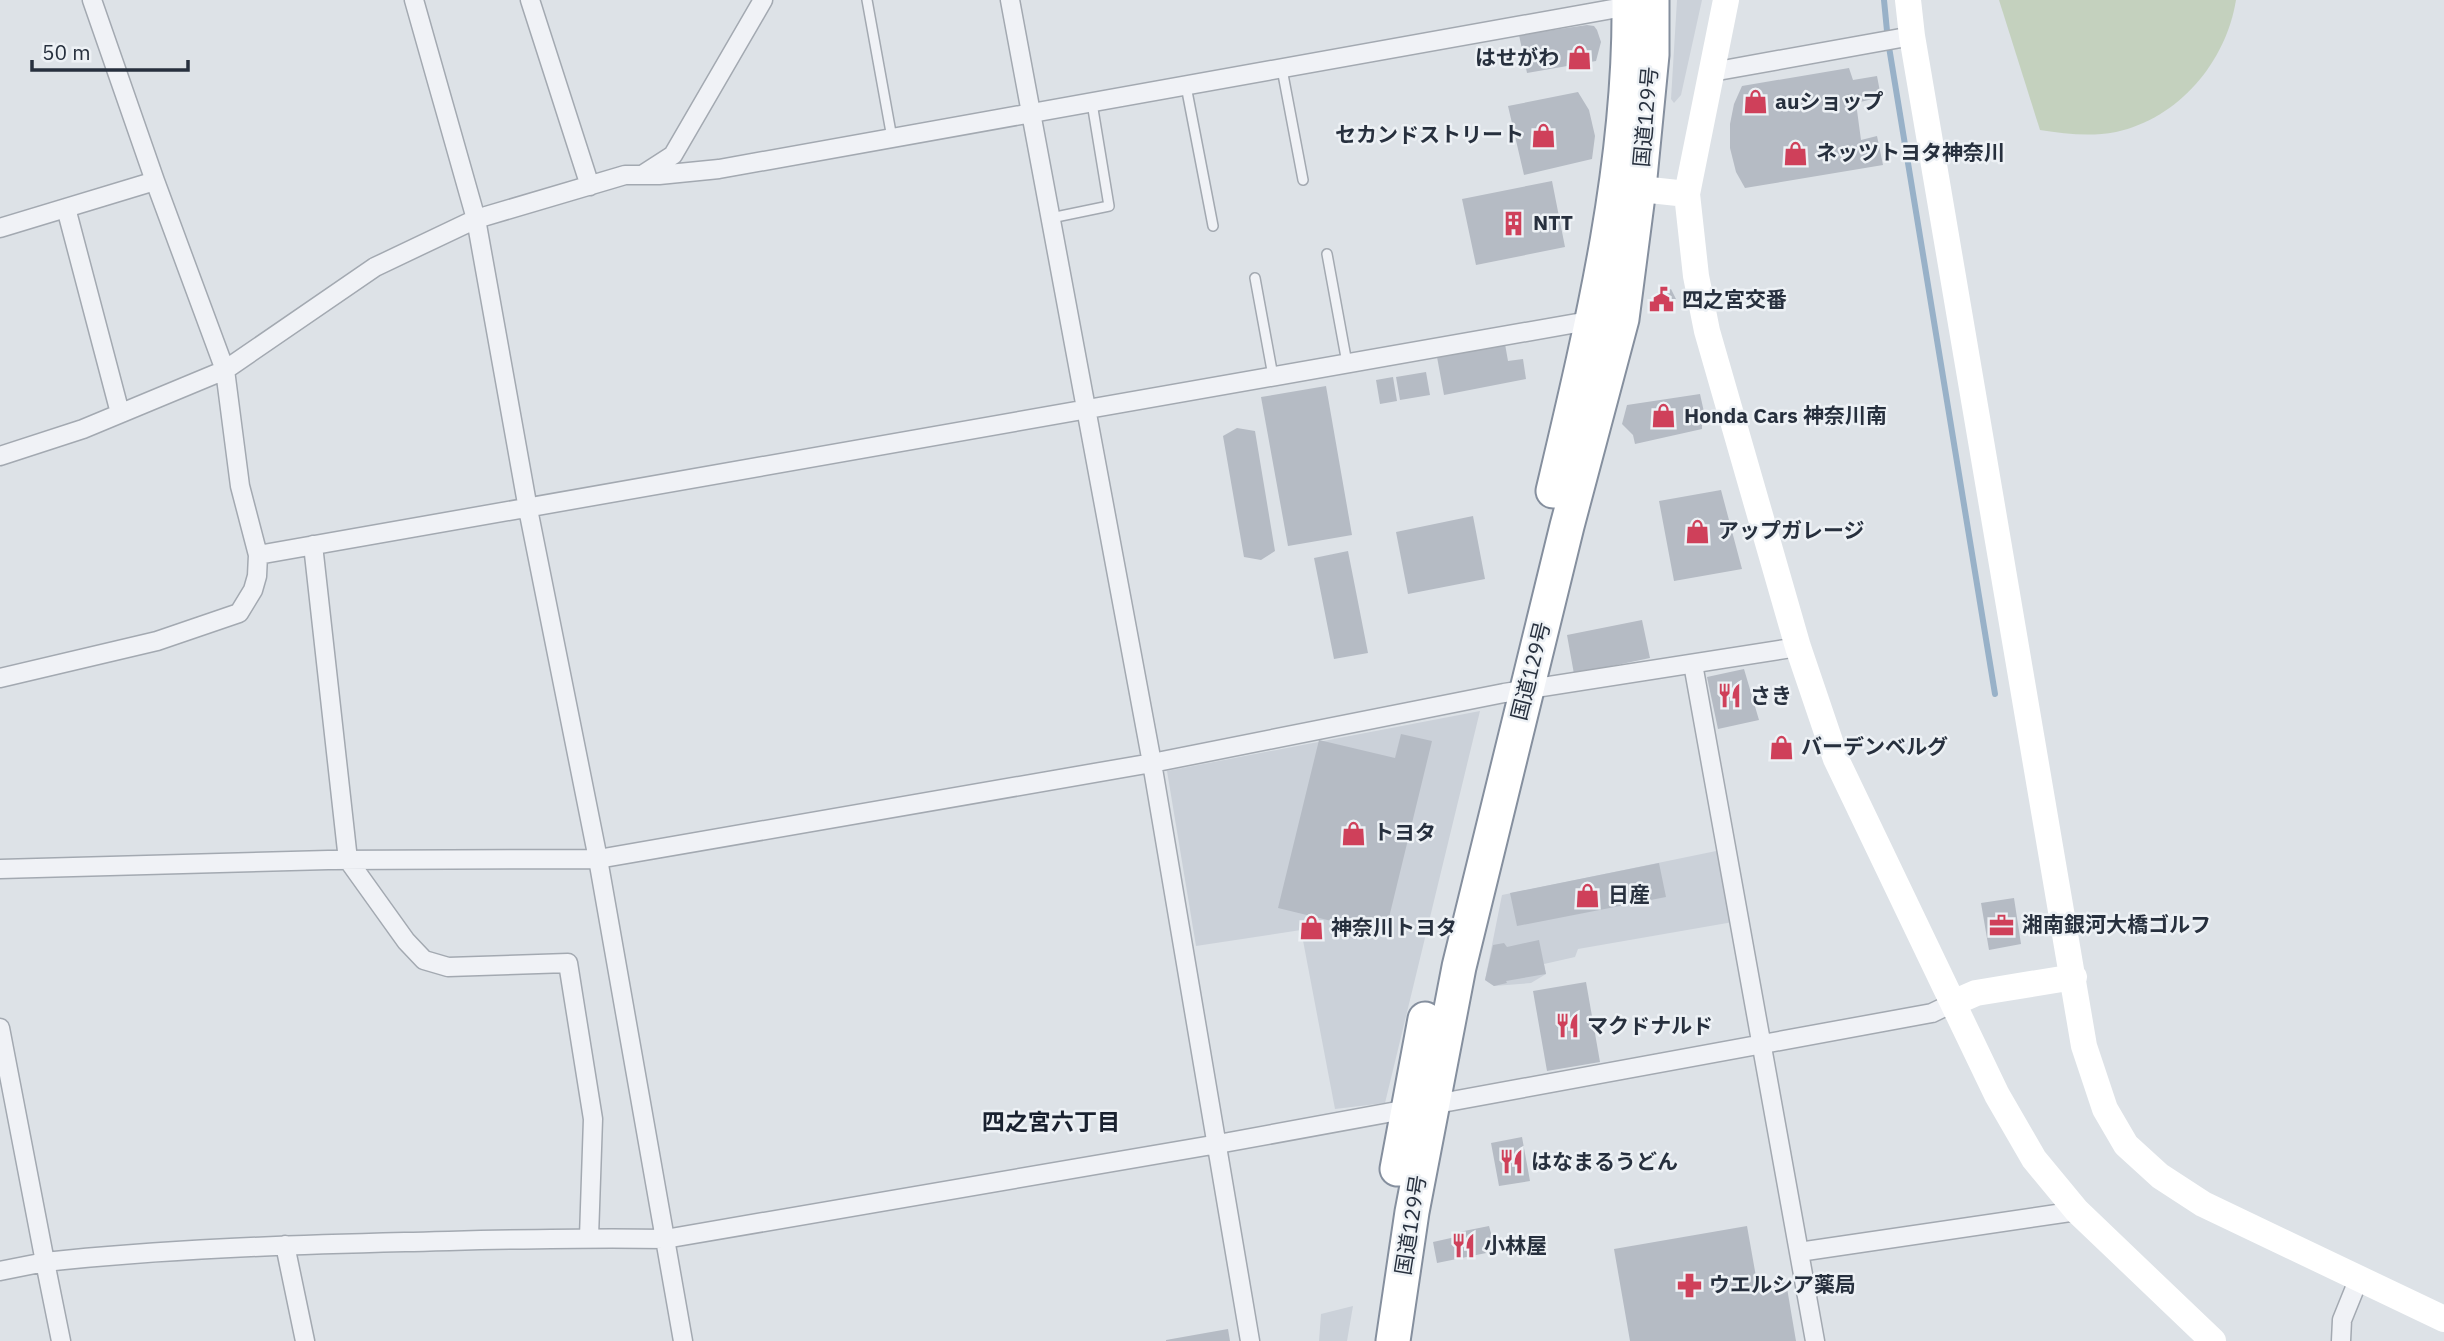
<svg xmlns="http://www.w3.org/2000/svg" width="2444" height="1341" font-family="'IBM Plex Sans','Noto Sans JP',sans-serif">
	<rect width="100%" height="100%" fill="#dde2e7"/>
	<!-- built -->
	<path fill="#cbd1d9" d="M1677 0H1702L1681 95 1674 103 1671 99Z
		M1480 711 1385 1103 1335 1109 1301 930 1196 946 1167 771Z
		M1721 850 1733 922 1578 949 1575 957 1544 964 1546 974 1531 983 1494 986 1485 980 1502 895Z
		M1353 1306 1347 1341H1319L1321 1314Z"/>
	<!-- green -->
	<path fill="#c4d1be" d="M1999 0H2236C2226 62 2179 118 2116 132 2090 137 2066 134 2040 130Z"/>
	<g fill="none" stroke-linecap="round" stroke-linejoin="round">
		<!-- stream -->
		<path stroke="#98b1c8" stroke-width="6" d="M1884 0 1887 31
			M1889 47 1995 694"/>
	</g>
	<!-- building -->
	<path fill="#b5bbc4" d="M1587 25 1594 26 1597 30 1601 42 1596 61 1527 73 1519 35Z
		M1849 68 1853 80 1877 76 1881 97 1856 103 1861 140 1877 136 1883 165 1745 188 1736 172 1730 148V124L1734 104 1742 86Z
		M1578 92 1589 110 1595 136 1592 159 1524 175 1508 106Z
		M1552 181 1565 247 1476 265 1462 199Z
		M1671 289 1676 299 1654 311 1649 300Z
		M1505 344 1508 361 1523 359 1526 379 1444 395 1437 357Z
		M1426 372 1430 395 1400 400 1396 377Z
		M1393 377 1397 401 1380 404 1376 380Z
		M1326 386 1352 535 1288 546 1261 397Z
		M1700 394 1706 421 1702 422V429L1635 444 1633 435 1622 424 1627 405Z
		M1237 428 1255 431 1275 551 1261 560 1244 557 1223 436Z
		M1721 490 1742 569 1674 581 1659 501Z
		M1473 516 1485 579 1408 594 1396 532Z
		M1348 551 1368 653 1334 659 1314 558Z
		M1642 620 1650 658 1574 674 1567 635Z
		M1744 669 1759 720 1718 729 1707 677Z
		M1401 734 1432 741 1385 934 1278 908 1319 740 1395 758Z
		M1659 863 1666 897 1517 926 1510 893Z
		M2014 898 2021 944 1989 950 1981 903Z
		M1539 940 1546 974 1506 981 1507 983 1494 986 1485 980 1493 945 1504 943 1507 947Z
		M1586 982 1600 1062 1547 1071 1533 991Z
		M1522 1137 1530 1181 1499 1186 1491 1143Z
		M1489 1226 1496 1251 1437 1263 1433 1242 1460 1236 1459 1232Z
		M1747 1226 1758 1288 1786 1282 1796 1341H1630L1614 1249Z
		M1228 1329 1230 1341H1166V1340Z"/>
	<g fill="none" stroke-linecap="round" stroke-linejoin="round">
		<defs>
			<path id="lane" d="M867 0 892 138
				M1282 69 1303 180
				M1186 86 1213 226
				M1051 218 1109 206 1092 103
				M1327 254 1347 363
				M1255 278 1273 376"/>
			<path id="street" d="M414 0 476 219 528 509 598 859 683 1341
				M530 0 590 186
				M1010 0 1152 763 1250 1341
				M1712 72 1912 36
				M642 175 673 155 763 0
				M66 208 120 413
				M0 228 155 181
				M0 456 83 429 225 370 375 267 476 219 625 175H659L719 169 1635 5
				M313 545 348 860 406 941 424 960 448 967 568 963 593 1119 589 1237
				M258 555 1594 320
				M1693 664 1815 1341
				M0 678 157 641 239 613 253 590 257 576 258 555 240 486 225 370 155 181 92 0
				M0 869 328 860 598 859 1152 763 1504 693 1798 647
				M0 1028 45 1262C165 1249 285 1245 405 1242 492 1240 578 1237 665 1239L1218 1144 1932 1013 1953 1003
				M285 1245 305 1341
				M1799 1252 2077 1211
				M0 1271 45 1262 61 1341
				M2341 1341 2342 1320 2359 1278"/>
			<path id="highway" d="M1553 491C1591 330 1631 166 1629 0
				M1397 1169 1425 1019
				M1393 1341 1412 1212 1459 967 1567 526 1622 319 1639 188 1652 55V0"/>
		</defs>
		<!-- lane casing -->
		<use href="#lane" stroke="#a3a9b1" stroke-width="12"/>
		<!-- street casing -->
		<use href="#street" stroke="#a3a9b1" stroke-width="21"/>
		<!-- highway casing -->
		<use href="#highway" stroke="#858f9e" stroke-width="37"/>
		<!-- lane -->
		<use href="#lane" stroke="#f0f2f6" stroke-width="9"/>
		<!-- street -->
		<use href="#street" stroke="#f0f2f6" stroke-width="18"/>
		<!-- secondary -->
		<path stroke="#fff" stroke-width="26" d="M1726 0 1687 194 1696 276 1707 331 1798 647 1836 759 1997 1095 2034 1159 2077 1211 2213 1341
			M1908 0 1912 36 2084 1046 2105 1109 2126 1145 2160 1176 2203 1204 2444 1319
			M1622 187 1687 194
			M1953 1003 1976 993 2074 977"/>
		<!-- highway -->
		<use href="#highway" stroke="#fff" stroke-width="33"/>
	</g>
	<!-- icons -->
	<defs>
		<symbol id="shop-bare" viewBox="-9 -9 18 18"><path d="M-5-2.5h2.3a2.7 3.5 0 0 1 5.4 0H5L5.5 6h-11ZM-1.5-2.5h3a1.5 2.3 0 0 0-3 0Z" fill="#cf405a" stroke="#edf1f5" stroke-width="2.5" paint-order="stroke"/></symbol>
		<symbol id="building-bare" viewBox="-9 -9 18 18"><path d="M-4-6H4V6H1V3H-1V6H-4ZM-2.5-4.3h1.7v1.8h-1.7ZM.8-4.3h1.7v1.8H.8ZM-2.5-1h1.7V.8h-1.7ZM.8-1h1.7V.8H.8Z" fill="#cf405a" stroke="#edf1f5" stroke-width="2.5" paint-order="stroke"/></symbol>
		<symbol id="civic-bare" viewBox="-9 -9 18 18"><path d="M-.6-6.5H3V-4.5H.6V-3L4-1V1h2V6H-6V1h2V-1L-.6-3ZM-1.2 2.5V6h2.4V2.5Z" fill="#cf405a" stroke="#edf1f5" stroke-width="2.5" paint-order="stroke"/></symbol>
		<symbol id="restaurant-bare" viewBox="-9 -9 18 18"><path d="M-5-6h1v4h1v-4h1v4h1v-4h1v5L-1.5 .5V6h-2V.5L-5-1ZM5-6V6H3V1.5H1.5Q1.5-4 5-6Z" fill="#cf405a" stroke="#edf1f5" stroke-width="2.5" paint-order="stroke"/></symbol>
		<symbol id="office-bare" viewBox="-9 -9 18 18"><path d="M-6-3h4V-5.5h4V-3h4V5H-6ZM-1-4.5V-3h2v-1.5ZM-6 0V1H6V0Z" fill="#cf405a" stroke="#edf1f5" stroke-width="2.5" paint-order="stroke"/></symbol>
		<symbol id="pharmacy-bare" viewBox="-9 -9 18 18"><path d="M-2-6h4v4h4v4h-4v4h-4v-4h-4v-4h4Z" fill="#cf405a" stroke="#edf1f5" stroke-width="2.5" paint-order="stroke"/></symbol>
	</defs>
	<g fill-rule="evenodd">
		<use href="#shop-bare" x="1562" y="40" width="35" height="35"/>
		<use href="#shop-bare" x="1738" y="84" width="35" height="35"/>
		<use href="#shop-bare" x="1526" y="118" width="35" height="35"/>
		<use href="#shop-bare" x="1778" y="136" width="35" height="35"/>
		<use href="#building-bare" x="1496" y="206" width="35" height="35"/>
		<use href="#civic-bare" x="1644" y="282" width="35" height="35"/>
		<use href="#shop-bare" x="1646" y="398" width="35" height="35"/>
		<use href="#shop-bare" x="1680" y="514" width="35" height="35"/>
		<use href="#restaurant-bare" x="1712" y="678" width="35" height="35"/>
		<use href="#shop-bare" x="1764" y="730" width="35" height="35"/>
		<use href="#shop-bare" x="1336" y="816" width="35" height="35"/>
		<use href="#shop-bare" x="1570" y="878" width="35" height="35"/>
		<use href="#office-bare" x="1984" y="908" width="35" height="35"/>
		<use href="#shop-bare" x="1294" y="910" width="35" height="35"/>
		<use href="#restaurant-bare" x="1550" y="1008" width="35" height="35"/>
		<use href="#restaurant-bare" x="1494" y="1144" width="35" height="35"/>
		<use href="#restaurant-bare" x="1446" y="1228" width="35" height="35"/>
		<use href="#pharmacy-bare" x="1672" y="1268" width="35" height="35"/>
	</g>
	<g text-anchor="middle" stroke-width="5" stroke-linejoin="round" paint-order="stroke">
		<!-- poi labels -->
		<g font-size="21" font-weight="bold" fill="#27303e" stroke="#edf1f5" text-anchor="start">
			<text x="1559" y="65" text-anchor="end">はせがわ</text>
			<text x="1775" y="109">auショップ</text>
			<text x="1524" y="142" text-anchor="end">セカンドストリート</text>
			<text x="1816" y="160">ネッツトヨタ神奈川</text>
			<text x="1533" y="230">NTT</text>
			<text x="1682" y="307">四之宮交番</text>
			<text x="1684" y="423">Honda Cars 神奈川南</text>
			<text x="1718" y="538">アップガレージ</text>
			<text x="1750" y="703">さき</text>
			<text x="1801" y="754">バーデンベルグ</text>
			<text x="1373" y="840">トヨタ</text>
			<text x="1608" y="902">日産</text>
			<text x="2022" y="932">湘南銀河大橋ゴルフ</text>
			<text x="1331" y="935">神奈川トヨタ</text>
			<text x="1587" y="1033">マクドナルド</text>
			<text x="1531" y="1169">はなまるうどん</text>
			<text x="1484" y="1253">小林屋</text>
			<text x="1709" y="1292">ウエルシア薬局</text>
		</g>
		<!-- street labels -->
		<g font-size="21" fill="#27303e" stroke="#edf1f5">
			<text transform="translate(1646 117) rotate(-85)" y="7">国道129号</text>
			<text transform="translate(1531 671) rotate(-76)" y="7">国道129号</text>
			<text transform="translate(1411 1225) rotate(-81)" y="7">国道129号</text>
		</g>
		<!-- neighbourhood labels -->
		<g font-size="23" font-weight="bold" fill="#19212f" stroke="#edf1f5">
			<text x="1051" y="1130">四之宮六丁目</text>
		</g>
	</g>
	<!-- scale -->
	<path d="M32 60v10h156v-10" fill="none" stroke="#27303e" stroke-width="3.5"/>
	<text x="42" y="60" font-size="21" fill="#27303e" stroke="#edf1f5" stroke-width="5" paint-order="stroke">50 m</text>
</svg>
